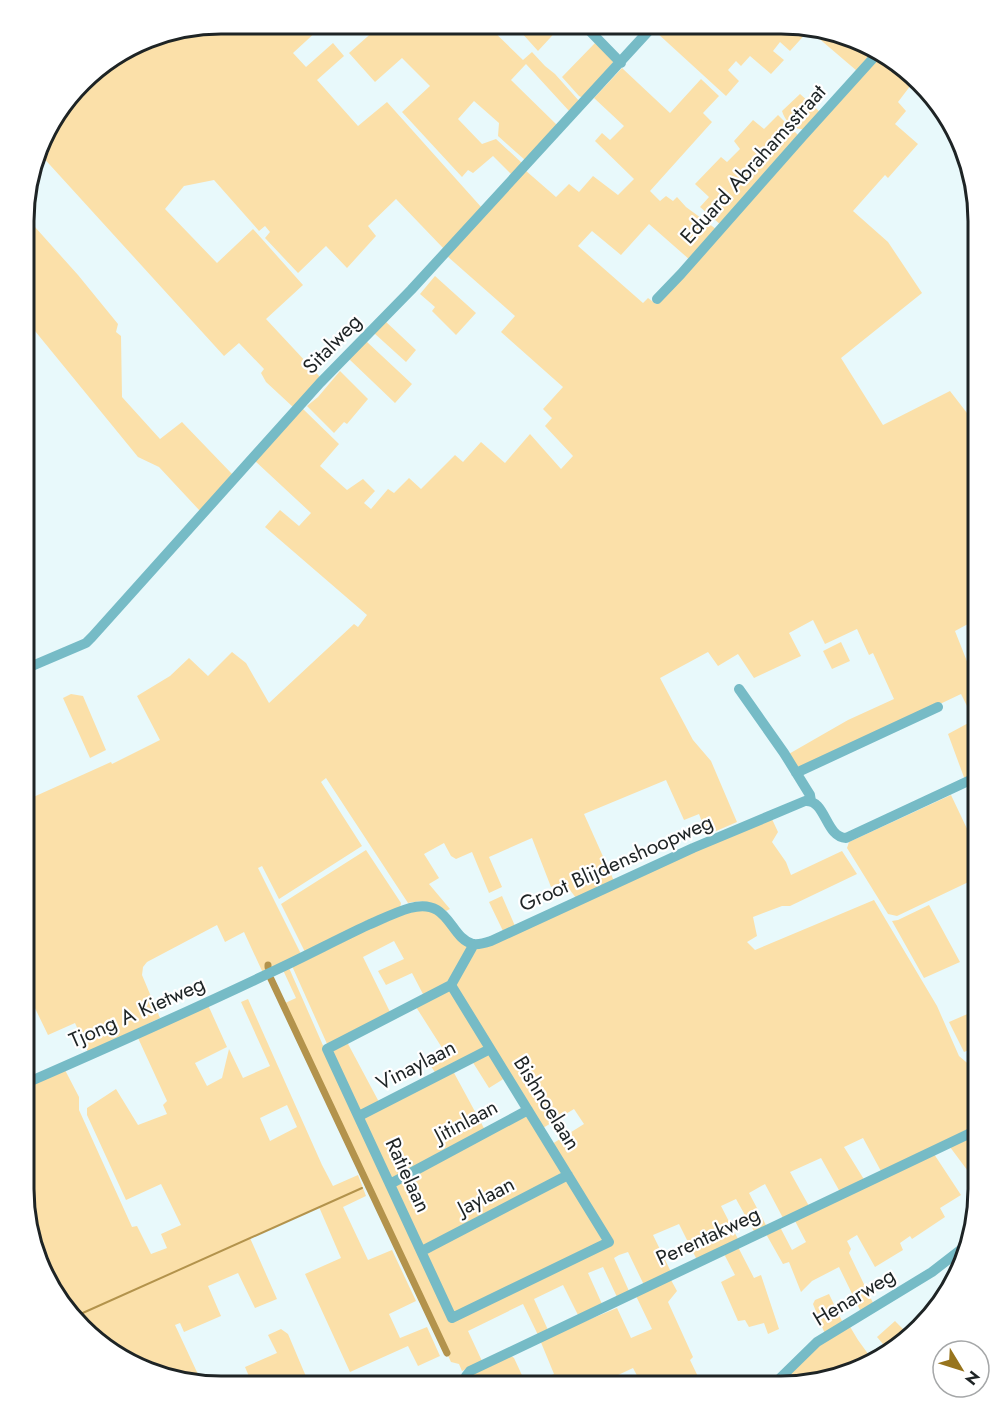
<svg xmlns="http://www.w3.org/2000/svg" width="1003" height="1411" font-family="Jost,sans-serif">
	<rect width="100%" height="100%" fill="#e8f9fb"/>
	<!-- green -->
	<path fill="#fbe0a9" fill-rule="evenodd" d="M221 24H266L268 27 271 24H314L318 30 293 53 306 67 333 43 344 56 317 80 358 126 387 102 482 208 444 249 396 199 368 226 376 236 347 268 326 246 298 273 265 238 270 232 265 226 259 231 214 180 184 186 165 209 217 263 253 229 303 285 266 319 321 378 293 407 266 382 261 373 264 369 239 343 224 356 40 154 50 123 91 73 158 35Z
		M373 24 487 25 523 60 532 52 545 66 555 74 580 102 570 112 526 64 511 80 557 125 525 160 498 136 499 123 474 101 458 119 482 144 496 139 522 163 512 175 493 156 473 173 468 170 462 177 402 112 430 86 402 58 375 82 349 53 376 29Z
		M525 25H562L538 51 520 31Z
		M662 25H721L732 34 740 26H808L873 53 857 71 809 30 790 51 780 42 773 51 784 60 771 74 750 56 741 66 736 61 728 70 739 81 726 96 656 32Z
		M595 43 615 60 583 98 579 96 562 77Z
		M881 56 893 61 914 81 898 102 906 111 895 124 918 144 888 178 885 175 853 211 888 242 922 293 841 358 883 425 950 391 967 413 979 412V452L977 454 979 458V618L955 631 968 664 979 660V773L965 780 948 734 974 720 961 694 797 772 787 755 848 720 894 699 873 653 869 655 857 629 825 644 813 620 789 633 801 656 754 678 738 654 718 666 708 652 660 678 693 740 711 761 737 822 707 835 699 814 684 820 666 780 584 814 614 881 576 898 564 882 551 887 532 838 489 857 502 887 489 893 472 852 456 859 451 856 444 843 424 854 439 878 429 884 450 909 446 911C432 903 425 899 408 903L326 778 321 782 362 846 279 899 262 866 258 868 301 954 263 973 244 932 225 942 217 925 147 962 143 967 142 975 160 1018 88 1052 75 1023 48 1035 32 1002 24 1005 25 791 29 799 111 762 112 764 160 740 137 696 170 676 189 658 208 676 232 652 246 663 269 703 354 624 358 627 367 615 265 527 280 510 299 526 311 513 254 460 302 408 339 444 320 466 347 490 363 479 375 491 364 503 371 509 388 489 394 493 409 478 421 489 455 455 463 462 481 442 505 463 530 434 561 469 573 456 545 426 552 418 543 409 563 387 501 332 515 316 447 256 525 170 556 197 569 184 579 192 593 176 618 195 634 179 595 141 602 133 610 140 624 126 594 98 622 68 670 113 701 79 719 96 703 113 712 122 650 191 660 201 666 196 673 201 677 197 686 207 716 229 690 260 649 224 621 255 592 231 578 246 643 303 648 298 656 304 684 274Z
		M800 94 820 112 805 129C794 131 785 121 782 111Z
		M778 115 799 136 721 225 700 207 709 197 695 184 721 157 727 162 740 149 734 141 753 120 764 129Z
		M26 217 78 275 118 324 116 332 121 336 122 397 160 439 182 422 233 475 200 511 159 467 138 457 26 320Z
		M435 276 476 313 456 335 432 311 435 307 420 294Z
		M384 320 416 350 406 362 374 333Z
		M366 341 412 384 395 403 349 359Z
		M340 371 368 399 347 424 344 422 334 433 307 406 318 397Z
		M841 642 850 661 832 669 823 651Z
		M71 694 83 696 106 750 90 758 63 698Z
		M951 795 979 854V877L897 916 888 914 847 848 849 842Z
		M771 817 778 832 772 842 786 862 791 875 842 851 857 874 790 906H782L753 917 757 936 747 942 755 950 874 900 937 1006 959 1056 979 1073V1087L970 1092 979 1104V1125L882 1173 863 1138 844 1147 865 1181 840 1192 821 1158 790 1172 809 1206 783 1218 765 1184 749 1193 767 1227 755 1233 736 1199 721 1206 738 1239 697 1260 679 1224 653 1235 671 1272 644 1285 628 1252 619 1255 614 1258 629 1291 617 1297 603 1267 588 1273 602 1304 578 1315 563 1285 534 1299 548 1330 538 1335 523 1304 468 1331 482 1361 462 1371 459 1364 451 1362 283 1004 296 998 283 970 289 968 325 1050 452 1321 612 1243 552 1144 584 1124 574 1109 543 1128 454 985 472 951Z
		M366 850 401 903 400 908 305 952 281 904Z
		M502 896 515 926 503 931 489 902Z
		M929 905 960 962 924 978 892 921 898 920Z
		M405 911H435L470 945 450 982 424 996 412 973 386 985 378 971 404 959 394 941 363 957 391 1014 328 1046 292 966Z
		M450 989 487 1047 436 1074 429 1063 446 1054 416 1007Z
		M248 999 322 1165 333 1186 358 1175 366 1196 343 1207 368 1260 392 1250 416 1301 389 1314 400 1338 427 1327 440 1356 418 1366 408 1346 350 1372 305 1274 341 1258 319 1207 250 1238 277 1299 255 1308 238 1273 208 1286 221 1316 184 1332 180 1323 175 1325 203 1385H196L101 1346 44 1277 24 1190V1089L65 1070 79 1097V1110L132 1227 137 1226 151 1254 167 1248 161 1234 181 1225 161 1184 126 1200 87 1115V1108L116 1089 138 1125 167 1114 163 1105 167 1101 138 1038 208 1005 227 1047 195 1063 207 1086 222 1078 229 1049 243 1078 270 1066 241 1002ZM287 1105 297 1127 270 1141 260 1118Z
		M979 1009V1046L964 1052 949 1022Z
		M347 1042 379 1102 360 1112 330 1050Z
		M489 1052 505 1078 489 1088 472 1061Z
		M453 1071 485 1130 391 1181 362 1117Z
		M528 1114 566 1174 422 1247 393 1185Z
		M966 1139 979 1159V1186L950 1147Z
		M934 1154 961 1195 940 1208 945 1217 912 1239 910 1236 900 1243 903 1250 875 1267 857 1235 847 1241 851 1249 849 1253 874 1305 861 1312 839 1267 812 1281 801 1292 789 1262 783 1264 766 1234 780 1227 792 1250 806 1242 794 1219Z
		M568 1178 606 1241 453 1316 425 1252Z
		M738 1247 754 1278 761 1275 779 1329 768 1334 764 1323 749 1327 745 1320 738 1321 721 1282 735 1275 724 1254Z
		M671 1280 677 1291 668 1302 693 1357 690 1360 703 1387H645L642 1385 633 1368 599 1384 600 1386H469L468 1377 510 1355 514 1358 527 1386 554 1374 540 1340 617 1308 631 1338 652 1329 636 1296Z
		M829 1294 843 1323 825 1334 813 1304 815 1300Z
		M895 1321 907 1333 888 1350 877 1337Z
		M849 1325 858 1340 874 1362 869 1367 782 1387H775L817 1343Z
		M281 1329 288 1334 310 1386H294L290 1378 272 1386H253L245 1367 277 1353 268 1335Z"/>
	<g fill="none" stroke-linecap="round" stroke-linejoin="round">
		<!-- stream -->
		<path stroke="#b3934c" stroke-width="2" d="M56 116 119 57
			M76 1316 362 1188"/>
		<!-- canal -->
		<path stroke="#b3934c" stroke-width="7" d="M268 965V967
			M271 979 447 1353"/>
		<!-- minor -->
		<path stroke="#76bbc6" stroke-width="10" d="M584 25 621 63
			M954 129 972 191
			M657 299 681 274 802 137 877 54
			M25 669 86 643 92 637 320 383 411 290 654 25
			M739 689 784 753 810 795 811 801
			M796 773 938 707
			M451 985 609 1242 452 1318 327 1049Z
			M451 985 474 944
			M24 1084C109 1047 194 1009 278 969 308 955 338 939 368 925 382 919 396 912 410 908 450 897 449 938 473 944 479 945 485 943 491 941L693 848 805 801C826 799 825 837 846 838L979 776
			M359 1116 490 1049
			M390 1184 528 1110
			M422 1251 568 1175
			M468 1386 466 1376 470 1371 979 1129
			M771 1387 817 1342 932 1272 963 1248"/>
	</g>
	<g text-anchor="middle" stroke-width="4.5" stroke-linejoin="round" paint-order="stroke">
		<!-- street labels -->
		<g font-size="21" fill="#1e2425" stroke="#fff">
			<text transform="translate(753 164) rotate(-48)" y="7">Eduard Abrahamsstraat</text>
			<text transform="translate(332 344) rotate(-46)" y="7">Sitalweg</text>
			<text transform="translate(616 863) rotate(-24)" y="7">Groot Blijdenshoopweg</text>
			<text transform="translate(137 1012) rotate(-24)" y="7">Tjong A Kietweg</text>
			<text transform="translate(416 1065) rotate(-27)" y="7">Vinaylaan</text>
			<text transform="translate(547 1103) rotate(58)" y="7">Bishnoelaan</text>
			<text transform="translate(466 1121) rotate(-28)" y="7">Jitinlaan</text>
			<text transform="translate(408 1175) rotate(65)" y="7">Ratielaan</text>
			<text transform="translate(486 1196) rotate(-27)" y="7">Jaylaan</text>
			<text transform="translate(708 1236) rotate(-25)" y="7">Perentakweg</text>
			<text transform="translate(854 1297) rotate(-31)" y="7">Henarweg</text>
		</g>
	</g>
	<!-- crop -->
	<path d="M0 0H1003V1411H0ZM221 34H781A187 187 0 0 1 968 221V1189A187 187 0 0 1 781 1376H221A187 187 0 0 1 34 1189V221A187 187 0 0 1 221 34Z" fill="#fff" fill-rule="evenodd"/>
	<path fill="none" stroke="#1e2425" stroke-width="3" d="M221 34H781A187 187 0 0 1 968 221V1189A187 187 0 0 1 781 1376H221A187 187 0 0 1 34 1189V221A187 187 0 0 1 221 34Z"/>
	<!-- north arrow -->
	<g transform="translate(961 1369) rotate(128)"><circle r="28" fill="#ffffff" stroke="#a5a7a8" stroke-width="1.5"/>
	<path d="M0-4.5L10 22L0 15L-10 22Z" fill="#97741d"/>
	<text y="-9" font-size="16" font-weight="bold" text-anchor="middle" fill="#1e2425">N</text>
	</g>
</svg>
